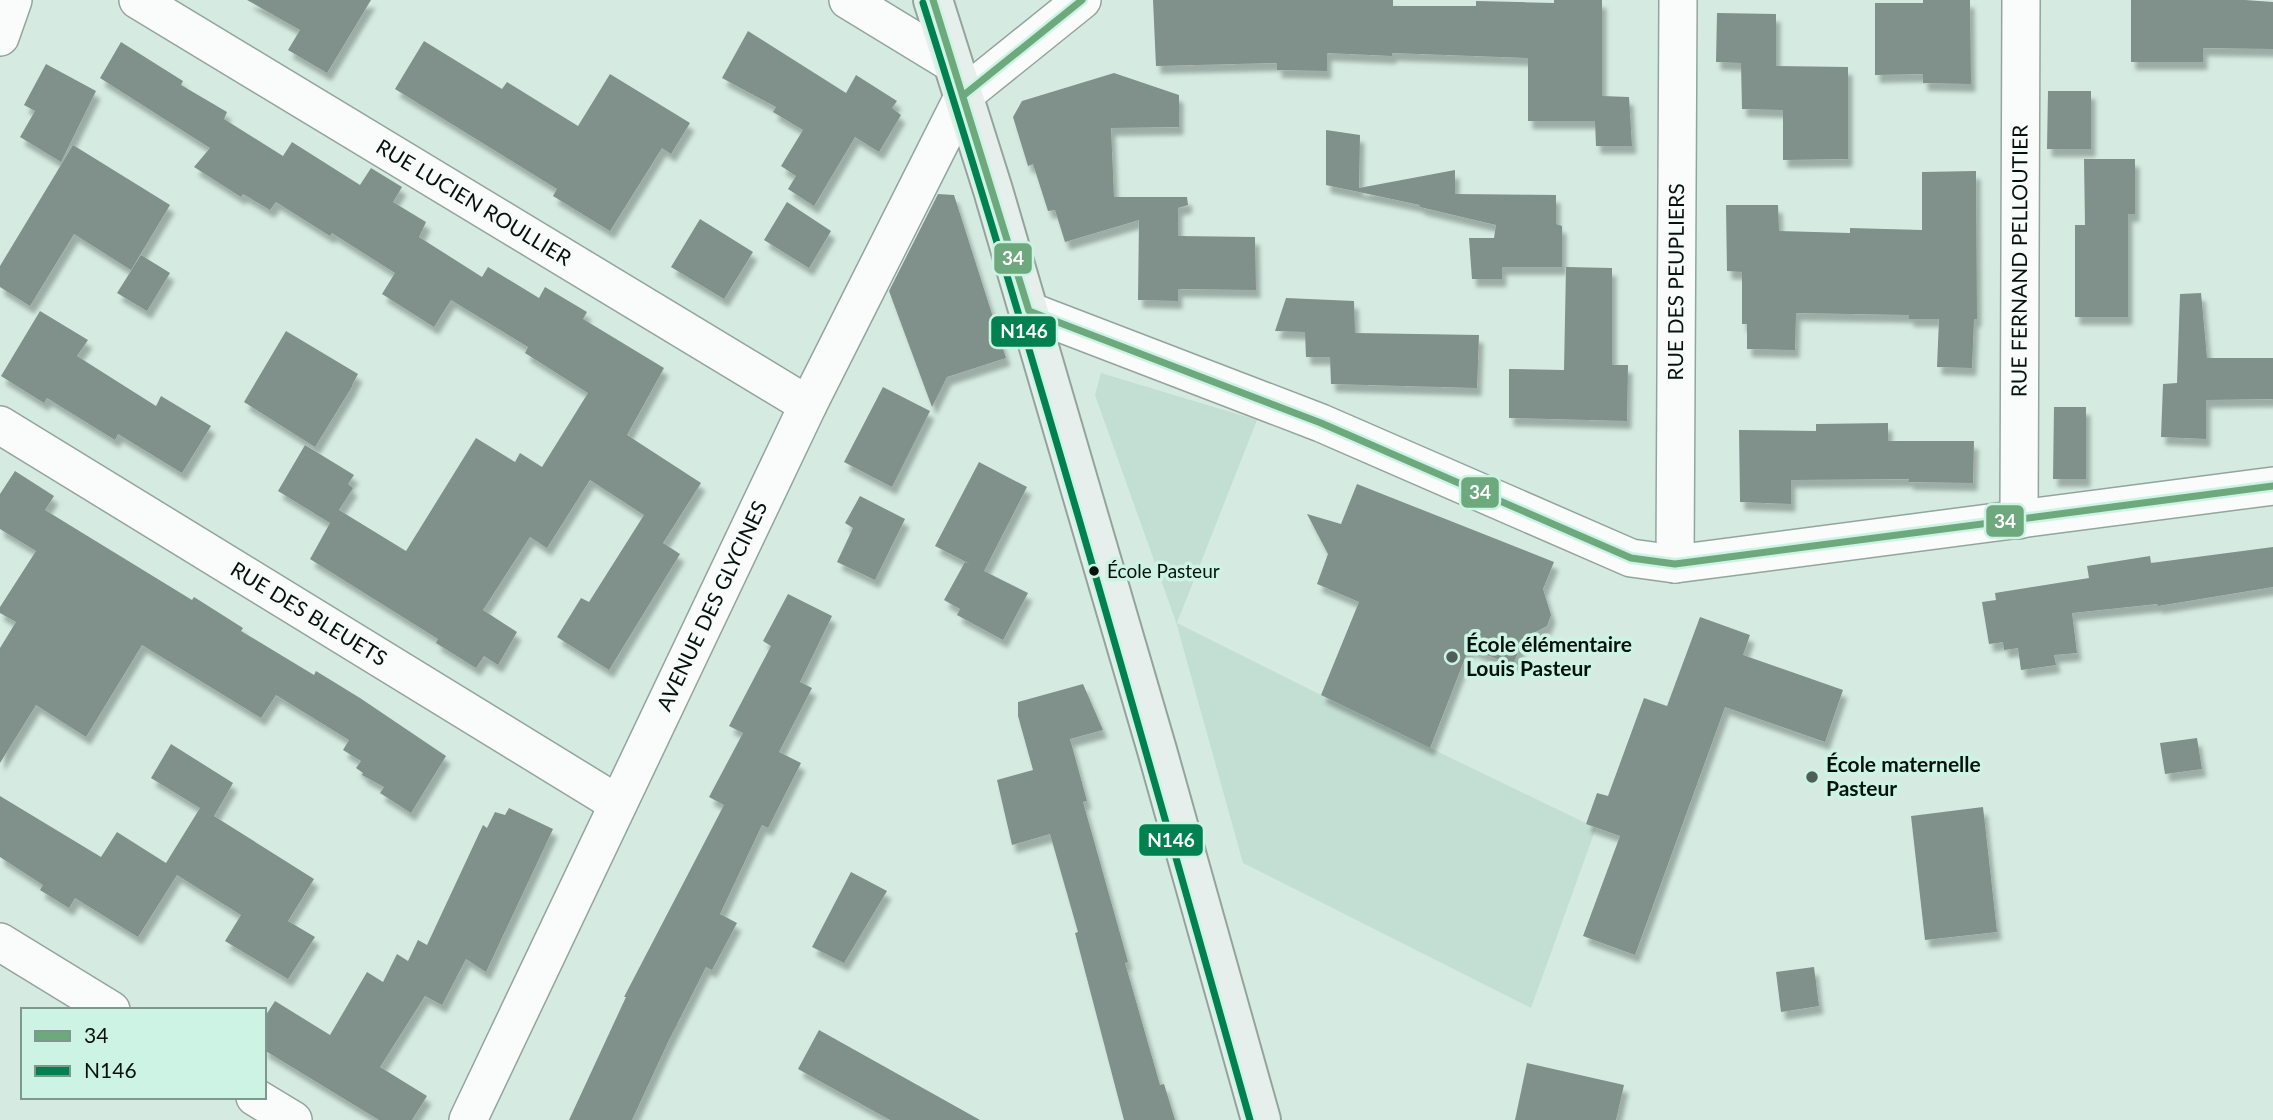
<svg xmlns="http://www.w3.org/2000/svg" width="2273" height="1120" font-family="Lato,sans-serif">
	<defs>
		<filter id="shadow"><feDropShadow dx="4.5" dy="8" stdDeviation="2" flood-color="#0004"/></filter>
	</defs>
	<rect width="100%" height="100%" fill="#d5ebe2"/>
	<!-- green -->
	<path fill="#c3ded3" d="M1101 373 1257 420 1177 623 1341 705 1596 828 1531 1008 1243 863 1176 622 1095 395Z"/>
	<!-- building -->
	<path fill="#80908a" filter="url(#shadow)" d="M247 0H371L327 73 288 50 300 30Z
		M1153 0H1393V6H1476V1L1554 3V0H1602V96L1629 97 1632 146H1596L1595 121H1528V58L1392 53V56L1327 53V71L1277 70V63L1156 66Z
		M1923 0H1970L1971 84 1923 83V74L1875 75V3H1923Z
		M2131 0H2245L2273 2V49L2203 48V62H2131Z
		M1717 13 1776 14V66L1848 67V159L1783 160V110L1742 109 1741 63 1716 62Z
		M748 31 846 93 856 75 897 101 892 108 901 115 879 152 855 137 814 206 788 189 796 176 781 166 803 130 773 112 776 107 722 78Z
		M424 41 502 89 507 82 578 126 610 74 690 123 671 154 662 148 610 231 553 196 557 189 395 89Z
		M121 42 183 81 181 85 227 112 224 119 283 156 292 142 360 185 371 168 402 187 393 202 426 222 419 237 482 277 488 267 539 298 545 287 587 312 583 319 664 368 627 435 701 483 663 543 680 554 609 670 557 637 581 598 589 602 644 515 590 480 547 548 530 537 483 610 517 632 498 665 484 656 476 668 436 643 438 639 310 559 330 523 278 491 305 445 354 475 348 484 353 488 339 510 406 551 476 438 515 462 520 453 542 467 588 393 525 353 528 347 451 300 434 327 382 294 395 273 332 233 330 236 276 202 270 210 243 194 241 197 194 167 210 148 100 78Z
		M46 64 96 91 61 162 20 137 35 111 24 105Z
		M1114 73 1179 95V127L1111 128 1114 197H1187L1188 205 1178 208V236L1255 237 1256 290 1178 289V301L1138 300 1139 220 1065 242 1055 210 1048 211 1033 164 1028 166 1013 117 1022 101Z
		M2048 91H2091V149H2047Z
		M1326 130 1360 135 1359 188 1455 170V194L1556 195V224L1562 226V267H1502V279H1472L1469 238H1494L1496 225 1420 207V205L1326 185Z
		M73 145 170 205 131 270 74 234 30 306 0 287V266Z
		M2084 159H2135V214H2128V317H2075V225H2085Z
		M1976 171 1977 319H1974L1972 368 1937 367 1939 319H1909V315L1796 313 1795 350 1747 349V324H1742V272L1727 271 1726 205H1778L1779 231 1850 233V228L1922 230V172Z
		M938 194 954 195 1006 358 947 377 932 407 889 291Z
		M787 202 831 231 809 268 764 240Z
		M700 219 753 252 724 299 671 267Z
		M141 255 170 273 147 311 117 293Z
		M1566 267 1612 268V365H1628L1627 421 1509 418V369L1564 370Z
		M2201 293 2207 358H2273V399L2206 400V439L2161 437 2163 384 2177 383 2180 294Z
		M1286 298 1354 301 1355 333 1479 335 1477 388 1331 384 1330 357H1306L1305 332 1275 331Z
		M40 311 88 340 77 356 156 406 161 396 211 426 182 473 118 434 115 440 47 398 44 403 1 376Z
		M286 331 358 374 352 385H353L315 447 244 402Z
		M883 387 930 411 892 487 844 462Z
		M2054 407H2086V479H2053Z
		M1888 423V441H1974L1973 483 1908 482 1909 479 1791 480V504L1740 502 1739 430 1816 431V424Z
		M979 462 1027 487 984 571 1028 593 1003 640 957 615 960 609 944 600 965 562 970 564 935 546Z
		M15 471 54 496 45 510 192 600 194 597 243 628 241 631 314 675 316 671 360 698 446 756 411 813 380 793 384 787 362 775 363 773 356 768 361 761 343 750 349 740 276 695 261 718 142 645 86 737 36 705 0 763V648L16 622 0 613V607L36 551 0 529V494Z
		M1357 484 1554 562 1543 589 1551 615 1547 626 1524 638 1513 665 1469 648 1430 748 1321 695 1359 602 1317 584 1328 554 1307 514 1341 524Z
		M860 496 905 519 875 580 837 562 853 528 845 523Z
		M2273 547V587L2158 606 2157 604 2072 613 2077 653 2054 655 2056 665 2021 670 2018 648 2004 650 2003 642 1989 644 1982 602 1996 600 1995 593 2089 578 2087 566 2150 556 2151 563Z
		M788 594 832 616 800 682 812 688 779 752 801 763 768 828 762 825 720 914 737 923 712 970 706 967 668 1042 632 1120H569L626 997H624L724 805 709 797 743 733 729 726 771 646 763 641Z
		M1700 617 1750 635 1743 655 1843 690 1825 742 1725 707 1635 955 1583 936 1620 836 1586 824 1597 793 1608 796 1644 698 1667 706Z
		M1083 684 1103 730 1070 739 1087 801 1083 802 1128 962 1125 963 1160 1085 1164 1084 1175 1120H1124L1075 933 1078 932 1050 834 1012 845 997 780 1033 770 1018 716V702Z
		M2197 738 2202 769 2165 774 2160 743Z
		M171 744 233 783 214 816 314 879 288 921 315 937 288 979 225 941 241 915 177 875 138 937 75 898 69 908 40 890 43 885 0 857V796L101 857 117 832 166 863 200 808 151 778Z
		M1983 807 1997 932 1925 940 1911 816Z
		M509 808 553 829 486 972 466 959 442 1005 425 996 380 1067 427 1096 412 1120H379L264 1050V1018L275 1001 330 1035 367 972 383 982 397 954 408 961 418 940 427 945 483 825 487 828 495 812 505 815Z
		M851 872 887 891 844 963 812 947Z
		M1814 967 1819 1006 1781 1012 1776 972Z
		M819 1030 887 1068 980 1120H890L798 1069Z
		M1527 1063 1624 1085 1616 1120H1515Z"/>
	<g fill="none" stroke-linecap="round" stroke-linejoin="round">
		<defs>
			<g id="street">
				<path id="s1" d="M138 0 808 405"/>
				<path d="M848 0 953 64"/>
				<path d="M0 37 13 0"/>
				<path d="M1029 311 1321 423 1631 558 1675 564 2273 486"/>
				<path id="s2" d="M0 425 618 804"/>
				<path id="s3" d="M2019 520 2021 0"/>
				<path id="s4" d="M1675 564 1678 0"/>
				<path d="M0 942 111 1010"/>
				<path d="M255 1097 293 1120"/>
				<path id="s5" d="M468 1120 808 405 964 95 1082 0"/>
			</g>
			<path id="secondary" d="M933 0 993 190 1157 750 1261 1120"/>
		</defs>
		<!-- street casing -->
		<use href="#street" stroke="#93a49d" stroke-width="40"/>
		<!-- secondary casing -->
		<use href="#secondary" stroke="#93a49d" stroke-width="42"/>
		<!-- street -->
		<use href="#street" stroke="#f9fcfb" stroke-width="37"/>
		<!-- secondary -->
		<use href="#secondary" stroke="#e7efec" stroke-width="38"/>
		<defs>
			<path id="bus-1" d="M933 0 1029 311 1321 423 1631 558 1675 564 2273 486
				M964 95 1082 0"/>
			<path id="bus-2" d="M923 3C1040 373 1145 747 1250 1120"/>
		</defs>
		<!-- bus-1 casing -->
		<use href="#bus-1" stroke="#cdf3e4" stroke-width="12"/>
		<!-- bus-2 casing -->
		<use href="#bus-2" stroke="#cdf3e4" stroke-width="12"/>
		<!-- bus-1 -->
		<use href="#bus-1" stroke="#6ea87d" stroke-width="7"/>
		<!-- bus-2 -->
		<use href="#bus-2" stroke="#00814f" stroke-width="7"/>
	</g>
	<!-- markers -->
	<circle fill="#05120d" stroke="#cdf3e4" stroke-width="2.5" cx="1094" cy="571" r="6"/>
	<g fill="#4e5e58" stroke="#cdf3e4" stroke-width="2.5">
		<circle cx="1452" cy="657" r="7"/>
		<circle cx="1812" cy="777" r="7"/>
	</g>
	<g text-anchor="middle" stroke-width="7" stroke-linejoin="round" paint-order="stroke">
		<!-- bus labels -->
		<g font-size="19" fill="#05120d" stroke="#cdf3e4" text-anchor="start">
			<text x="1107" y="578">École Pasteur</text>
		</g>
		<!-- street labels -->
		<g font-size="21" fill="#05120d" stroke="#cdf3e4">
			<text dy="7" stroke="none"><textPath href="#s1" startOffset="392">RUE LUCIEN ROULLIER</textPath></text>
			<text dy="7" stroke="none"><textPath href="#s3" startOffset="259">RUE FERNAND PELLOUTIER</textPath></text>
			<text dy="7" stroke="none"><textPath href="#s4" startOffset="282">RUE DES PEUPLIERS</textPath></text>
			<text dy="7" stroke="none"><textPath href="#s5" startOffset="569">AVENUE DES GLYCINES</textPath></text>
			<text dy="7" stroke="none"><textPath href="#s2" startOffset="362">RUE DES BLEUETS</textPath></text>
		</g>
		<!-- poi labels -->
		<g font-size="21" font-weight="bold" fill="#05120d" stroke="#cdf3e4" text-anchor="start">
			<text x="1466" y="652">École élémentaire<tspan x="1466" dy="24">Louis Pasteur</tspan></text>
			<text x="1826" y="772">École maternelle<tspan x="1826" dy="24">Pasteur</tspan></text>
		</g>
	</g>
	<g stroke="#cdf3e4" stroke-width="2.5">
		<rect x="993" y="242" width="40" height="33" rx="7" fill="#6ea87d"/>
		<rect x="990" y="315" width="67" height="33" rx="7" fill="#00814f"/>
		<rect x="1460" y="476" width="40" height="33" rx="7" fill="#6ea87d"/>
		<rect x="1985" y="504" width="40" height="34" rx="7" fill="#6ea87d"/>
		<rect x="1138" y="823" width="66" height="34" rx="7" fill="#00814f"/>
	</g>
	<g font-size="19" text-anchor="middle" font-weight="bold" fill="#fff">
		<text x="1013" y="265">34</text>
		<text x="1024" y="338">N146</text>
		<text x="1480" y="499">34</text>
		<text x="2005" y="528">34</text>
		<text x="1171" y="847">N146</text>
	</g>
	<!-- legend -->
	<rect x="21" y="1008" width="245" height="91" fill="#cdf3e4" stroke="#7d998e" stroke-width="2"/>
	<rect x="35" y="1031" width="35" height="10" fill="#6ea87d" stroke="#7d998e" stroke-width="2"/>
	<text x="84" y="1043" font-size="21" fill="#05120d">34</text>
	<rect x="35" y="1066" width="35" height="10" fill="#00814f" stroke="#7d998e" stroke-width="2"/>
	<text x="84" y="1078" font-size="21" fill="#05120d">N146</text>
</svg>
